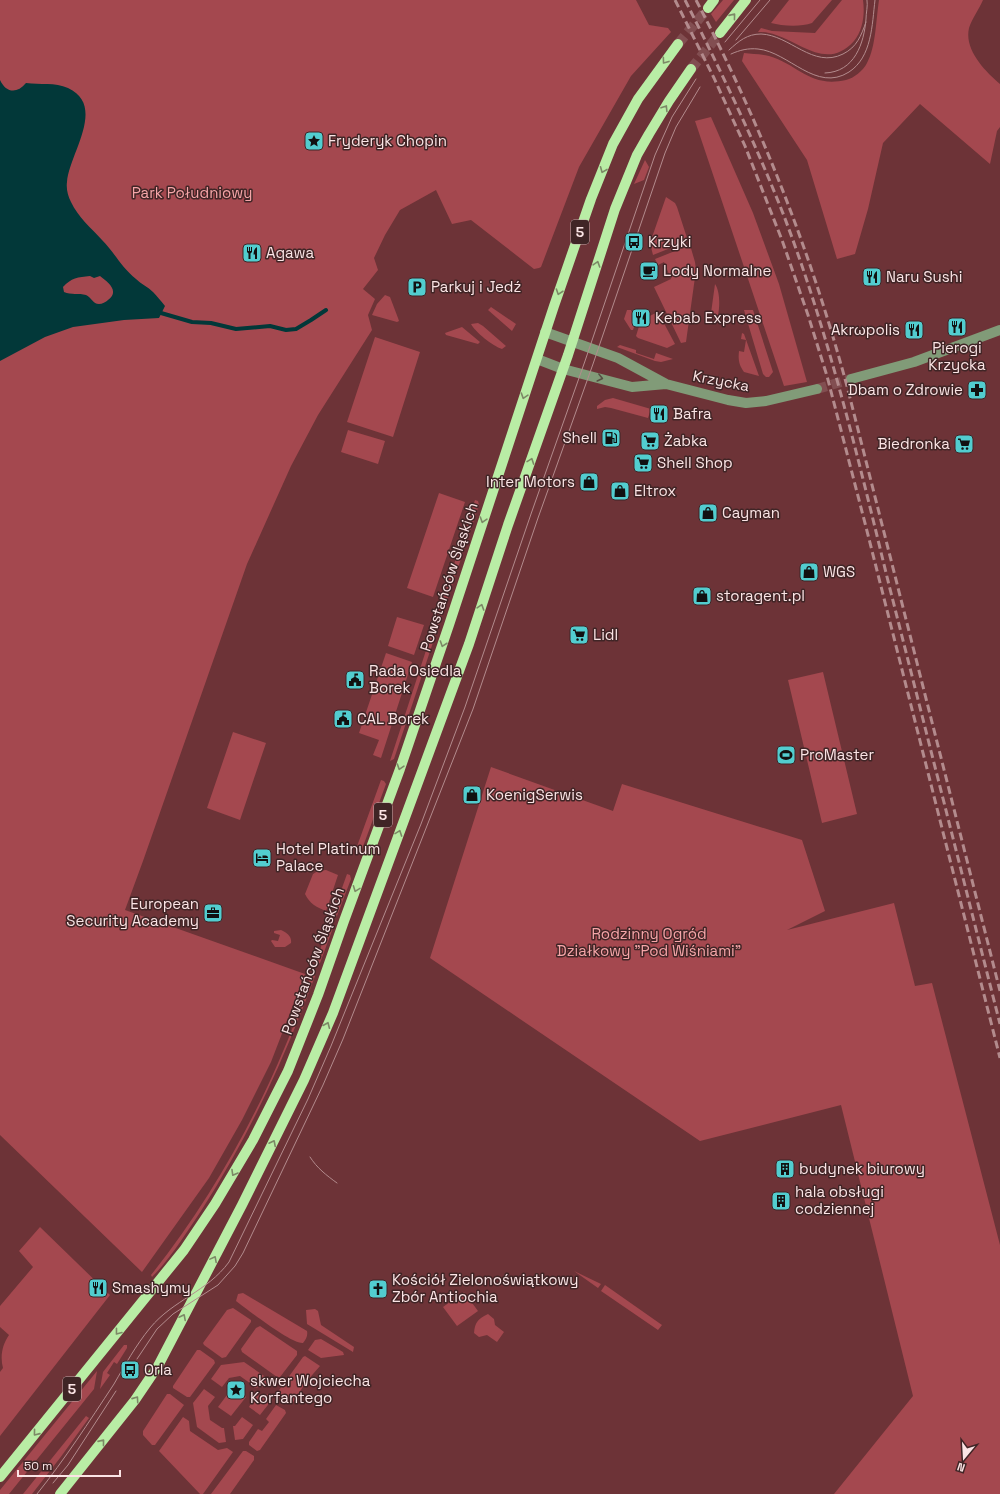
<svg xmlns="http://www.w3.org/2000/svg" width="1000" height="1494" font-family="'Space Grotesk',sans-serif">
	<rect width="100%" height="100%" fill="#6d3337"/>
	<!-- green -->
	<path fill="#a4484f" d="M0 0H636L649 25 668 28 671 32 631 76 579 167 541 267 539 268 534 269 471 220 452 224 436 190 400 210 385 235 374 258 378 270 363 289 375 299 368 315 372 330 318 415 291 466 247 564 143 861 125 910 305 974 271 1062 242 1120 209 1178 142 1272 0 1135Z
		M723 0H734L716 22 711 14Z
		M789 0H832L812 23C801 27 782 26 771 23Z
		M842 0H863C865 14 863 30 854 41 828 70 803 44 776 35 770 33 765 32 758 32L761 28 772 31 815 33Z
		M879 0H983C979 9 972 19 969 28 964 50 985 71 1000 84V127L997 131 990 164 920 104 883 143 868 209 855 254 837 259 807 160 742 61 744 53C752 54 761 54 769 56 799 65 810 88 846 80 854 78 863 71 867 63 876 47 876 19 879 0Z
		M711 117 753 213 779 284 807 382 784 386 695 121Z
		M645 160 649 167 644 180 634 184Z
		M666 197 675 203 677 207 688 241 653 255 650 243Z
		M690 245 695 262 696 270 686 342 681 343 654 287 671 279 664 262 658 265 655 259Z
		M715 284C720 291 720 306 718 315L711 313Z
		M385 295 390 297 398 318 399 321 397 322 372 315 377 304Z
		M491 307 516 324 512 331 488 310Z
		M627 310H631L636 321 633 330H631L624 319Z
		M744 310H753L773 372 769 377H766L763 374Z
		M658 312 675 344 667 348 638 338 636 336 641 320Z
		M478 323 483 326 506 346 502 349C493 346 475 332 471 324Z
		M462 327 480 342 478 344 446 335 445 333Z
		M742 333 744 334 759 376 744 372C739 365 738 360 739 351L744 352 746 340 741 339Z
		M375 337 420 352 393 437 347 422Z
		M620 345 636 350V353L654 359 656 353 673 359 661 362 655 361 617 347Z
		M613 398 651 409 648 418 611 408 605 407 597 409V406L605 400Z
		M348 430 385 441 378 464 341 452Z
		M439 493 465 502 433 597 407 588Z
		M475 500 478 501 479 505 394 759 390 761Z
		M397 617 424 625 414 655 388 646Z
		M386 653 412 662 381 758 373 755 379 740 359 733Z
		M823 672 857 814 822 823 788 680Z
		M233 732 266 743 240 820 207 808Z
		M491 767 613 811 622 784 802 840 825 911 787 930 894 903 915 986 932 983 1000 1245V1494H834L913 1396 841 1105 700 1141 430 958Z
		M381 780 384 781 386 784 361 852H355Z
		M326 870 338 875 326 911C316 907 310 904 305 894L313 874 318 871Z
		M347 874 350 875 351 879 337 916 335 917 332 916Z
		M329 924 333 928 320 963 315 964Z
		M281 930C287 933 292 936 291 943L285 947H275L271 941 272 940 278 941 280 935 274 933V931Z
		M312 972 315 976C284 1060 249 1136 201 1211 186 1233 171 1258 152 1277L151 1275C204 1209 251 1128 284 1049 295 1024 303 998 312 972Z
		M40 1227 110 1295 0 1436V1372L3 1368C0 1357 2 1345 9 1335L0 1327V1306L33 1267 19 1251Z
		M574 1271 601 1284 598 1288Z
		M605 1285 662 1325 658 1330 601 1291Z
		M464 1292 478 1311 457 1326 443 1307Z
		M243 1293 307 1331C308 1336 306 1339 303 1343 291 1344 248 1310 236 1301L238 1294Z
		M233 1308 251 1320V1322L226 1357 222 1358 204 1345 203 1343 227 1310Z
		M315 1309 318 1311 321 1325 354 1347 353 1352 307 1324 306 1310Z
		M488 1314 494 1319 495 1325 504 1332 497 1342 487 1335 479 1337 474 1333C475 1322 478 1319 488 1314Z
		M260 1326 297 1351V1355L280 1377H277L242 1352 241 1349 256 1328Z
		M321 1339 343 1352 344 1355 321 1358 308 1350 315 1340Z
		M124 1345H127V1348L117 1364 114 1362 107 1373 110 1375 100 1389 103 1372Z
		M197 1350H200L214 1360 215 1363 190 1397H187L173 1388V1386Z
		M305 1356 320 1366 306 1382 292 1404H289L277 1396V1393L303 1357Z
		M244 1362 267 1378 268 1386 254 1388V1386L240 1376 229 1378 222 1387 211 1379 221 1365Z
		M97 1371 94 1389 9 1494H0V1490Z
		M233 1387 246 1397 231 1416 218 1407Z
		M204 1389 215 1397 208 1406 210 1420 222 1428H224L226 1442 219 1443 197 1427 193 1403Z
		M167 1394H170L184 1405 155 1445H152L143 1435V1431Z
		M269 1394 271 1401 260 1415 249 1407 255 1396Z
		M276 1405 285 1410 286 1413 260 1450 257 1451 249 1445V1442L258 1429 262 1431 269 1422 266 1419Z
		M86 1416 89 1418 60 1458 32 1494H23Z
		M183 1417 189 1421 190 1431 218 1450 227 1448 233 1452 203 1494H200L159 1451Z
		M242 1417 253 1425 243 1439 235 1440 233 1426H235Z
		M243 1451H246L254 1456V1460L230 1494H211Z"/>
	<!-- water -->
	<path fill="#023839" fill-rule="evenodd" d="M0 80C6 93 17 94 26 83 40 85 55 82 68 88 107 106 69 154 67 182 66 189 68 196 71 202 78 217 91 228 102 240 114 252 122 268 136 279 141 284 148 287 153 292 157 296 161 301 165 306L159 318 124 320 73 327 45 337 0 361ZM90 276 94 278 100 276C108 282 120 291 108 300 106 302 102 304 99 304 93 304 91 297 86 295 79 293 71 295 64 292L63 287C71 278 78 277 90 276Z"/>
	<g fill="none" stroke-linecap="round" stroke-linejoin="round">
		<!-- stream -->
		<path stroke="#023839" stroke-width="4" d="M161 313 192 322 211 323 236 329 270 326 286 330 296 329 311 320 326 310"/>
		<!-- minor-tunnel -->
		<path stroke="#824e51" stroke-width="10" stroke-dasharray="10 5" stroke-linecap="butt" d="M817 389 851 379"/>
		<!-- major-tunnel -->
		<path stroke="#824e51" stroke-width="10" stroke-dasharray="10 5" stroke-linecap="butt" d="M678 44 708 8
			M691 69 720 33"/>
		<!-- minor -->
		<path stroke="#819b78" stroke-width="10" d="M545 332 618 358 666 384 728 400 746 403 766 401 817 389
			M537 359 563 369 632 387 666 384
			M851 379 914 362 1000 330"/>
		<!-- major -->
		<path stroke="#b9eda5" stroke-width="10" d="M708 8 714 0
			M720 33 746 0
			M0 1477 184 1250 215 1204 253 1140 288 1071 318 995 344 921 400 769 449 625 554 306 591 199 613 144 638 99 678 44
			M60 1494 135 1400 158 1366 242 1205 304 1080 333 1013 469 644 508 525 568 355 615 209 637 155 649 134 669 101 691 69"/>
		<!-- tram -->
		<path stroke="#b38b8d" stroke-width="1" d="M736 40 770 0
			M725 42 760 0
			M729 50C739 41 747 34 761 34 790 35 813 69 843 54 857 47 861 36 866 22
			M731 54C740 50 748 48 758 49 789 52 816 93 849 72 872 57 872 25 875 0
			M825 73C855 72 864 43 866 19 866 13 868 6 867 0
			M310 1157C317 1168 326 1175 337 1183
			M137 1359 157 1329 173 1314 218 1285 235 1266 243 1253 323 1085 343 1039 473 709 538 518 593 364 665 153 676 127 700 87
			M53 1483 68 1465 116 1391
			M37 1494C65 1459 89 1422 114 1384 125 1365 136 1345 150 1328 173 1300 207 1292 229 1262L308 1099 331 1046 421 824 465 707 531 514 585 361 655 155 672 117 696 79"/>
		<!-- rail -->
		<path stroke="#b38b8d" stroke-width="3" stroke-dasharray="8 4" stroke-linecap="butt" d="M675 0 714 78 745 146 782 240 808 315 827 376 866 527 1000 1058
			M685 0C721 71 755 142 784 216 829 334 859 462 889 585 926 731 963 878 1000 1024
			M696 0C761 124 812 255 848 390L1000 991"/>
	</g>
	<!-- one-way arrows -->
	<defs><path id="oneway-chevron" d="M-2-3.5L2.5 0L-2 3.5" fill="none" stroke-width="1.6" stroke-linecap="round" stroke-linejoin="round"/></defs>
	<g stroke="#7c8966">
		<use href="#oneway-chevron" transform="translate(733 16) rotate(-51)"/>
		<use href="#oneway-chevron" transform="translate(665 61) rotate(126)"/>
		<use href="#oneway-chevron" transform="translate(665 108) rotate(-58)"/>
		<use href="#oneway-chevron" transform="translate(603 170) rotate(112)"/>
		<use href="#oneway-chevron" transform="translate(597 264) rotate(-72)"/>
		<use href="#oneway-chevron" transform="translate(559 292) rotate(109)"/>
		<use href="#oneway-chevron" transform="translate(524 396) rotate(108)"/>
		<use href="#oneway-chevron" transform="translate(531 461) rotate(-70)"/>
		<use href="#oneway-chevron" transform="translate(483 520) rotate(108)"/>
		<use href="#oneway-chevron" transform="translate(481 607) rotate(-72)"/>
		<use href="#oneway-chevron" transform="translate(443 644) rotate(109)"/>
		<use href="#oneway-chevron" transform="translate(400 767) rotate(108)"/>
		<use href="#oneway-chevron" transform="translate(399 833) rotate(-70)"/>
		<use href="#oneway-chevron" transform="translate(356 889) rotate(111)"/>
		<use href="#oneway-chevron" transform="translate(327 1025) rotate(-67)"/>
		<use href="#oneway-chevron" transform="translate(273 1143) rotate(-63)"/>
		<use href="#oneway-chevron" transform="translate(234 1173) rotate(120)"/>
		<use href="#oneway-chevron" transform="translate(214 1259) rotate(-62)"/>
		<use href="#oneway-chevron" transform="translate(183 1317) rotate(-63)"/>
		<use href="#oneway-chevron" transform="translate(118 1332) rotate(128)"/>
		<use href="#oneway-chevron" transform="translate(136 1399) rotate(-55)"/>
		<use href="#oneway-chevron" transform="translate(36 1433) rotate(129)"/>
		<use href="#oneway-chevron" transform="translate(102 1442) rotate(-51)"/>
	</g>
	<use stroke="#574e43" href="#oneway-chevron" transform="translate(600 378) rotate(14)"/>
	<!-- icons -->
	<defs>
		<symbol id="sight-square" viewBox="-11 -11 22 22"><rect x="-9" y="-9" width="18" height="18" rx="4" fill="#52cdcf" stroke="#402526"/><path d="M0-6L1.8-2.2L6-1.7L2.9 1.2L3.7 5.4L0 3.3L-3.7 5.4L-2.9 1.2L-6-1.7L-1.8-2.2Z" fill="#111"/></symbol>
		<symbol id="bus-square" viewBox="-11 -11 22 22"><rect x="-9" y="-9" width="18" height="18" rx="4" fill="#52cdcf" stroke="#402526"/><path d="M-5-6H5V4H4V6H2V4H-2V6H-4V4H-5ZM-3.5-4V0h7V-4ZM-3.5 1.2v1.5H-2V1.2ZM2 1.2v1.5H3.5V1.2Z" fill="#111"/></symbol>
		<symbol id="restaurant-square" viewBox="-11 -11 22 22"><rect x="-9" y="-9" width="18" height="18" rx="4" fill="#52cdcf" stroke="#402526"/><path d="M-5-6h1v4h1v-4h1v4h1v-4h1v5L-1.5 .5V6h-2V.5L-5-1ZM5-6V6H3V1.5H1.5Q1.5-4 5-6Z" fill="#111"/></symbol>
		<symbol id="cafe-square" viewBox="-11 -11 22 22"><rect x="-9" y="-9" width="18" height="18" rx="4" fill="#52cdcf" stroke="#402526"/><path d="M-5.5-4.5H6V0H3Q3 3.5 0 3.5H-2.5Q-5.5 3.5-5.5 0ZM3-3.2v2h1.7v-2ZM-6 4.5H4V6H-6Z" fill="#111"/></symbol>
		<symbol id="parking-square" viewBox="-11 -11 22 22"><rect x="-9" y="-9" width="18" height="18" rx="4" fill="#52cdcf" stroke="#402526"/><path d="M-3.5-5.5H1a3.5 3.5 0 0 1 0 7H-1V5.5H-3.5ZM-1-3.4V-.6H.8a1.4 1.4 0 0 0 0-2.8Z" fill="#111"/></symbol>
		<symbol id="pharmacy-square" viewBox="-11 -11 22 22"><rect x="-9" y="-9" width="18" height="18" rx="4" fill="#52cdcf" stroke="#402526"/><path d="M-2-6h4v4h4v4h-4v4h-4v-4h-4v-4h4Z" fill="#111"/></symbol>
		<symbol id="fuel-square" viewBox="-11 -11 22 22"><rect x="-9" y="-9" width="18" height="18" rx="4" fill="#52cdcf" stroke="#402526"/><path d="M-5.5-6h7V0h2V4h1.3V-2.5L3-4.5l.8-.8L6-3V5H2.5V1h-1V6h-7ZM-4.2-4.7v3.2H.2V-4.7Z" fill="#111"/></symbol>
		<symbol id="supermarket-square" viewBox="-11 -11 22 22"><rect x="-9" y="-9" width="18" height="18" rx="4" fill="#52cdcf" stroke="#402526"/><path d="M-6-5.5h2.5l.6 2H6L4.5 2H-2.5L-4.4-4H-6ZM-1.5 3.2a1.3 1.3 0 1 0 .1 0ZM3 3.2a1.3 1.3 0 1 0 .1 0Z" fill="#111"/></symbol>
		<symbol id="shop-square" viewBox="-11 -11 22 22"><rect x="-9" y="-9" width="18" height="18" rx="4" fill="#52cdcf" stroke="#402526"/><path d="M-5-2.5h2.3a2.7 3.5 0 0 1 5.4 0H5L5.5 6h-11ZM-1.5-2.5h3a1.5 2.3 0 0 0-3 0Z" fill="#111"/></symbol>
		<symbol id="civic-square" viewBox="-11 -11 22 22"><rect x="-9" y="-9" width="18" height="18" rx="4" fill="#52cdcf" stroke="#402526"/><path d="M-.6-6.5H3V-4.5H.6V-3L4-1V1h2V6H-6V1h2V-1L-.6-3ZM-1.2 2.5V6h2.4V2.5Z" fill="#111"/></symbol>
		<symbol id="stadium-square" viewBox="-11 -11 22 22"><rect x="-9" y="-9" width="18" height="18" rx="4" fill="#52cdcf" stroke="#402526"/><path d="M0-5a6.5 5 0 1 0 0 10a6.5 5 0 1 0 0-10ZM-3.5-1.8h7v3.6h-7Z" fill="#111"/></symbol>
		<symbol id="hotel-square" viewBox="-11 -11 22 22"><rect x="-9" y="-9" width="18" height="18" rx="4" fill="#52cdcf" stroke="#402526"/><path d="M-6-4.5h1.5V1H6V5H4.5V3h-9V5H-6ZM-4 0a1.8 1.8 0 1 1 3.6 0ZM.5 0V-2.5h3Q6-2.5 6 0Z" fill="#111"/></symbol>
		<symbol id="office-square" viewBox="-11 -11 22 22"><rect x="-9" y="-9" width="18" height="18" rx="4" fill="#52cdcf" stroke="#402526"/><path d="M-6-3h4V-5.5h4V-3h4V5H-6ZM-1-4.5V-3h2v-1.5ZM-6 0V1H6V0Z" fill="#111"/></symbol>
		<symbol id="building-square" viewBox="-11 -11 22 22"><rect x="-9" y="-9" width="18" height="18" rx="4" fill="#52cdcf" stroke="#402526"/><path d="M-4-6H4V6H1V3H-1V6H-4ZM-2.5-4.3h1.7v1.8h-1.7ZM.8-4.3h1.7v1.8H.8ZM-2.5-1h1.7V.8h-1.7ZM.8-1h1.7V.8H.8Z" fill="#111"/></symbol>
		<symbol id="church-square" viewBox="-11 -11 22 22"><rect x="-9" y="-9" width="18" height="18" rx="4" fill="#52cdcf" stroke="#402526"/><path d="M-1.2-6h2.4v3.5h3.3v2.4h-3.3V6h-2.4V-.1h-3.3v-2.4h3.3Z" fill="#111"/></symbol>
	</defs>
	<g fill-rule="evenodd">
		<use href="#sight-square" x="303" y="130" width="22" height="22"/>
		<use href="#bus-square" x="623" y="231" width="22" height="22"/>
		<use href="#restaurant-square" x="241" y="242" width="22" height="22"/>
		<use href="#cafe-square" x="638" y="260" width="22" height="22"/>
		<use href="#restaurant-square" x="861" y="266" width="22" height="22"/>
		<use href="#parking-square" x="406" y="276" width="22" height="22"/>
		<use href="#restaurant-square" x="630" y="307" width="22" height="22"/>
		<use href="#restaurant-square" x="946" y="316" width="22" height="22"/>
		<use href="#restaurant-square" x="903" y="319" width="22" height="22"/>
		<use href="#pharmacy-square" x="966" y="379" width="22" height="22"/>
		<use href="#restaurant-square" x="648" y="403" width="22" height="22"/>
		<use href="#fuel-square" x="600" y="427" width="22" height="22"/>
		<use href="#supermarket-square" x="639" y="430" width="22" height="22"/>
		<use href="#supermarket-square" x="953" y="433" width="22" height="22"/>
		<use href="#supermarket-square" x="632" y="452" width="22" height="22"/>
		<use href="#shop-square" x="578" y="471" width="22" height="22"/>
		<use href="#shop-square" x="609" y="480" width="22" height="22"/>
		<use href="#shop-square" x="697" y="502" width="22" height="22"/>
		<use href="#shop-square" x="798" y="561" width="22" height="22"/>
		<use href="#shop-square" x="691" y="585" width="22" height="22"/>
		<use href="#supermarket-square" x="568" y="624" width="22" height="22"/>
		<use href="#civic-square" x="344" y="669" width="22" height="22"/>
		<use href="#civic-square" x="332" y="708" width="22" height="22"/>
		<use href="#stadium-square" x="775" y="744" width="22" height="22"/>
		<use href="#shop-square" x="461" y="784" width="22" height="22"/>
		<use href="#hotel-square" x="251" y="847" width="22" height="22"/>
		<use href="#office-square" x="202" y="902" width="22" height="22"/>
		<use href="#building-square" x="774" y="1158" width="22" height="22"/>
		<use href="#building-square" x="770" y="1190" width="22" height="22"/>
		<use href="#restaurant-square" x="87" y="1277" width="22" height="22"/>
		<use href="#church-square" x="367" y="1278" width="22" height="22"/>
		<use href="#bus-square" x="119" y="1359" width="22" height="22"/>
		<use href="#sight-square" x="225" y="1379" width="22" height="22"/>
	</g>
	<g text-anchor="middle" stroke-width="3" stroke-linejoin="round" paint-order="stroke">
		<!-- shield labels -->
		<g fill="#402526" stroke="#c3abac" stroke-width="1">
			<rect x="571" y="220" width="18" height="24" rx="3"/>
			<rect x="374" y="803" width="18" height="24" rx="3"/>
			<rect x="63" y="1377" width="18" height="24" rx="3"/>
		</g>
		<g font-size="14" font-weight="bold" fill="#fbe4e5">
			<text x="580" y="237">5</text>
			<text x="383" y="820">5</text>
			<text x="72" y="1394">5</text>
		</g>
		<!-- poi labels -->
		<g font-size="15" fill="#fbe4e5" stroke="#402526" text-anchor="start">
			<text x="328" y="146">Fryderyk Chopin</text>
			<text x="648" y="247">Krzyki</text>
			<text x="266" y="258">Agawa</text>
			<text x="663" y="276">Lody Normalne</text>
			<text x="886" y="282">Naru Sushi</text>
			<text x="431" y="292">Parkuj i Jedź</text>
			<text x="655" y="323">Kebab Express</text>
			<text x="900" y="335" text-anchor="end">Akrωpolis</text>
			<text x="957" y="353" text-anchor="middle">Pierogi<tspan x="957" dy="17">Krzycka</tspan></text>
			<text x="963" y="395" text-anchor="end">Dbam o Zdrowie</text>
			<text x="673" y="419">Bafra</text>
			<text x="597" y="443" text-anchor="end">Shell</text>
			<text x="664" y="446">Żabka</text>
			<text x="950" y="449" text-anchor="end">Biedronka</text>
			<text x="657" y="468">Shell Shop</text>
			<text x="575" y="487" text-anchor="end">Inter Motors</text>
			<text x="634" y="496">Eltrox</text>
			<text x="722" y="518">Cayman</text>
			<text x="823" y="577">WGS</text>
			<text x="716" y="601">storagent.pl</text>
			<text x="593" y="640">Lidl</text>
			<text x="369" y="676">Rada Osiedla<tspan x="369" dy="17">Borek</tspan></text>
			<text x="357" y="724">CAL Borek</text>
			<text x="800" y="760">ProMaster</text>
			<text x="486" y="800">KoenigSerwis</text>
			<text x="276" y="854">Hotel Platinum<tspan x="276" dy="17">Palace</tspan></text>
			<text x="199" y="909" text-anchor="end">European<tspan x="199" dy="17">Security Academy</tspan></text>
			<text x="799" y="1174">budynek biurowy</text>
			<text x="795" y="1197">hala obsługi<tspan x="795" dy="17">codziennej</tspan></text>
			<text x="392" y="1285">Kościół Zielonoświątkowy<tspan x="392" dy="17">Zbór Antiochia</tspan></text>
			<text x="112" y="1293">Smashymy</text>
			<text x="144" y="1375">Orla</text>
			<text x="250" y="1386">skwer Wojciecha<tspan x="250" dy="17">Korfantego</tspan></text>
		</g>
		<!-- park labels -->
		<g font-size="15" fill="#f6a6a9" stroke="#402526">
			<text x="192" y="198">Park Południowy</text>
			<text x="649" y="939">Rodzinny Ogród<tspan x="649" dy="17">Działkowy "Pod Wiśniami"</tspan></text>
		</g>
		<!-- street labels -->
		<g font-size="15" fill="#fbe4e5" stroke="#402526">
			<text transform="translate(721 381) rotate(11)" y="5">Krzycka</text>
			<text transform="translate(449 577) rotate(-72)" y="5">Powstańców Śląskich</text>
			<text transform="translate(313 961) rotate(-70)" y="5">Powstańców Śląskich</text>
		</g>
	</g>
	<!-- north arrow -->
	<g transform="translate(964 1458) rotate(198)" stroke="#402526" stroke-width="3" paint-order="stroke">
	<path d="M0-3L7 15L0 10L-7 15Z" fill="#fbe4e5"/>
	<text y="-6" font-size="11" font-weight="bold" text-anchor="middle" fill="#fbe4e5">N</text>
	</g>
	<!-- scale -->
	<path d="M18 1470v6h102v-6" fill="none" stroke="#fbe4e5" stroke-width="2"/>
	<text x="24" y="1470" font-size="12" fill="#fbe4e5" stroke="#402526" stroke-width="3" paint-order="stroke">50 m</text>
</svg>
